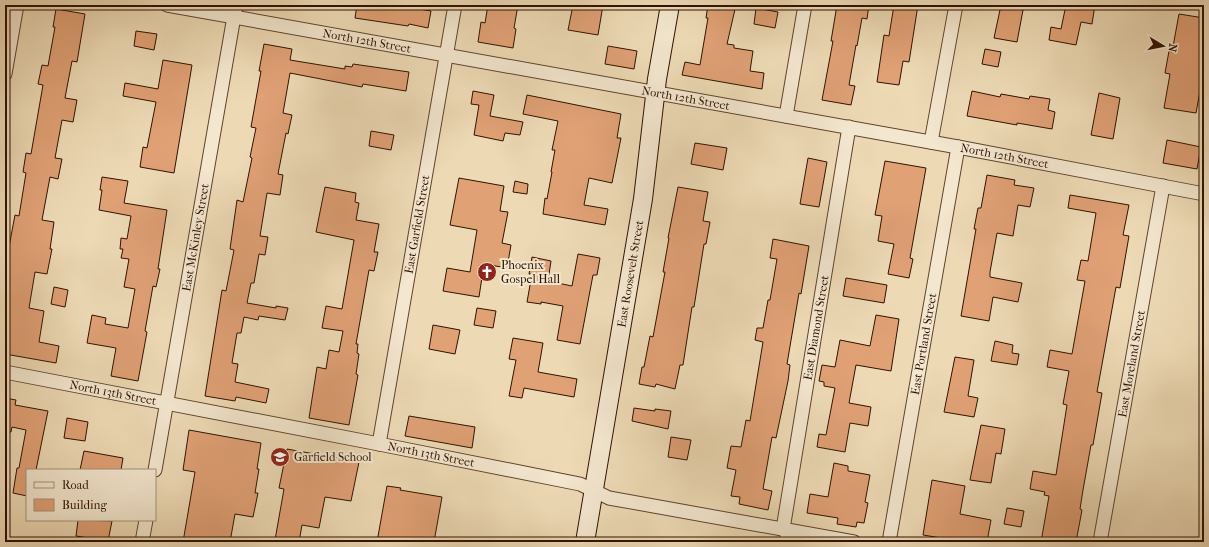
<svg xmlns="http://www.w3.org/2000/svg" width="1209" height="547" font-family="'IM FELL French Canon',serif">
	<rect width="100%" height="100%" fill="#eddab5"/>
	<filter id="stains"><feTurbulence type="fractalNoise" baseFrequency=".005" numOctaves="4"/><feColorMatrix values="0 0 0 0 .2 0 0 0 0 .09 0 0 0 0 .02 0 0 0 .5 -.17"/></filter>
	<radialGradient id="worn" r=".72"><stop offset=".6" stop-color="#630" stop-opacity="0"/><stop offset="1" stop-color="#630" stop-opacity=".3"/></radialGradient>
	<!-- building -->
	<path fill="#e0a175" stroke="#2f1200" d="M357 5H396L431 11 428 28 409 24 408 26 355 18Z
		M488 5H518L514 28 516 29 513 48 478 42 481 22 485 23Z
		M573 5H603L598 35 568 30Z
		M708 5H736L727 44 734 45V48L753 51 750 71 764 73 762 89 682 75 685 62 700 65 708 18H706Z
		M837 5H869L867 19 862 18 857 46 856 45 849 85 855 86 851 105 822 100 833 41H831Z
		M894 5H918L909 62 903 61 899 85 877 82 884 35 889 36Z
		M1001 5H1020V9L1023 10 1017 42 994 38Z
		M1066 5H1095L1092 24 1081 22 1076 45 1049 40 1051 27 1061 29Z
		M756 8 778 12 775 28 754 24Z
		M56 9 85 14 77 62 72 61 65 98 77 100 73 122 62 120 55 158 62 159 58 179 50 177 42 220 54 222 50 249H52L47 274 35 272 29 308 44 311 39 342 59 346 56 363 5 354V268L15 215 19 216 26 173 23 172 26 153 31 154 43 85 38 84 42 65 48 66 55 27H53Z
		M1179 14 1204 18V80H1202L1196 113 1164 108 1170 74 1165 73 1169 51 1172 52Z
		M136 31 157 34 154 50 134 46Z
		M264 44 292 49 290 60 345 69V66L352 67 353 64 409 72 406 91 363 84 362 87 290 73 283 113 292 115 288 134 286 133 278 174 283 175 280 195 267 193 260 236 268 237 265 255 259 254 254 283H251L247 303 276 308V306L288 308 285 320 259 316 258 320 244 317 241 333H237L232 363 238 364 235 382 269 389 266 403 236 397 235 401 205 396 222 290 226 291 234 250 230 249 237 200 243 202 252 158 250 157 256 128 251 127 261 71H259Z
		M608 46 637 51 634 69 605 64Z
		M985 49 1001 52 998 67 982 64Z
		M163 60 192 65 174 173 140 167 143 147 147 148 156 102 123 96 125 83 158 89Z
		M473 91 494 95 490 116 523 122 520 135 505 133 503 141 474 135 479 105 471 104Z
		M972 91 1000 97 1001 94 1029 99 1030 96 1050 99 1048 110 1055 112 1052 129 1017 123V125L967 116Z
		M1099 93 1120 98 1113 139 1091 135Z
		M527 95 621 114 617 138H621L612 183 589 178 584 205 608 209 605 225 543 214 545 198 547 199 552 172H551L555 150H552L558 121 523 114Z
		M371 131 394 135 391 150 369 146Z
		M1167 140 1201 147 1197 169 1163 163Z
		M695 143 727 148 723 170 691 164Z
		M808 158 827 162 819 207 800 204Z
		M885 161 926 168 910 258 913 259 909 278 888 274 894 244 878 241 882 216 875 215Z
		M987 175 1015 180 1014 185 1034 188 1030 207 1018 205 1013 236 997 233 990 272V277L1022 283 1018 302 993 297 989 321 961 316 976 229H974L978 208H981Z
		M102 177 128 181 124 203 167 210 158 269H160L156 287 153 286 145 331 147 332 138 381 111 376 116 348 87 343 92 315 106 318 105 324 128 328 135 289 124 287 129 259 121 258 123 249H120L121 238 127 239 131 216 99 210 102 190H100Z
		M459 178 504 186 500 211 508 212 502 243 511 245 507 268 484 264 479 297 443 291 447 268 470 272 477 230 450 225Z
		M515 181 528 184 527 194 513 192Z
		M325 187 356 193 355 202 359 203 356 220 379 224 374 252H378L374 271 369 270 356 344H358L357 353 359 354 356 374 358 375 349 425 309 418 317 367 326 369 329 350 339 352 343 331 322 328 326 306 342 309 354 240 316 232Z
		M678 187 708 192 703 221 710 222 706 244H704L694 307H692L683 365H680L675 389 656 384 655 387 639 384 642 367H644L650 336 653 337 665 272H663L669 238H668Z
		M1070 195 1129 205 1123 235 1129 236 1120 288 1116 287 1097 392 1102 393 1093 445H1091L1083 490 1080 509 1082 510 1076 542H1041L1049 496 1044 495 1045 492 1030 489 1033 471 1056 475 1067 405 1063 404 1069 371 1047 367 1050 350 1072 354 1085 281 1077 280 1081 260 1088 261 1096 213 1068 208Z
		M773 239 809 246 801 294 799 293 787 364 790 365 788 381 776 438 772 437 763 489 772 491 768 510 739 504 740 497 731 496 736 470 727 468 731 446 741 447 746 420 750 421 763 342 755 340 757 328H763L768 300H770L777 259 770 258Z
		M578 254 600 258 597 275H593L580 344 557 340 563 306 541 302V304L527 302 532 274H529L532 257 551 261 548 281 572 286Z
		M846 278 887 285 884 303 843 296Z
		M54 287 68 290 65 307 51 304Z
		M477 308 496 311 493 328 474 325Z
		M876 315 899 319 891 371 856 365 849 403 871 407 868 426 850 423 845 452 817 447 819 434 826 435 835 388 824 386V382L819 381 822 365 835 367 840 340 870 346Z
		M433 325 460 330 455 354 429 349Z
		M513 338 543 343 538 372 577 379 574 397 524 388 522 398 509 396 516 360 509 359Z
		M995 341 1013 345 1012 353 1019 354 1017 365 991 361Z
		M955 357 974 360 968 396 978 398 974 417 944 412Z
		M5 398 16 400 15 405 48 411 36 470H27V496L13 493 17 468H19L26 430 12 427 11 432H5Z
		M634 408 655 411V409L671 411 668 429 632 421Z
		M409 416 475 427 472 448 405 436Z
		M67 418 88 422 85 441 64 438Z
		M981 425 1005 429 1001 454 996 453 991 483 970 480Z
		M189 430 261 443 257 469H259L255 493H258L253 517 235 514 230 542H183L195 472 183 470Z
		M671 437 691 440 687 460 668 457Z
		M287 449 359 462 351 501 325 497 319 528 302 525 299 542H285L275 540 284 489 279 488Z
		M84 451 123 458 121 470H80Z
		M834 463 848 466V471L870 475 865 502 868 503 864 523 857 522 856 527 837 524 838 518 807 513 810 494 828 497Z
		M932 480 965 486 960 514 991 520 987 542H965L923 535Z
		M387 486 401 488 400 490 442 497 434 542H377Z
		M1007 508 1024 511 1021 527 1004 524Z
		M78 520 112 521 108 541 76 536Z"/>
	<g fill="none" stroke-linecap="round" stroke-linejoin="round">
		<defs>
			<g id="street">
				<path id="s1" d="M167 5 958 147 1204 194"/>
				<path d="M5 74 17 5"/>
				<path d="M786 116 805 5"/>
				<path d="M931 142 956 5"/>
				<path id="s2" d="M5 372 379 444 580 484 609 498 854 542"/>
				<path id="s3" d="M379 444 455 5"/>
				<path id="s4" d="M155 470 236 5"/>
				<path id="s5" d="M783 529 849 127"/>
				<path d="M142 542 146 520"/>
				<path d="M786 542 788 530"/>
				<path id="s6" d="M889 542 958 147"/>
				<path id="s7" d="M1100 542 1163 186"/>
			</g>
			<g id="secondary">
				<path id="s8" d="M585 542 643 199 657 79 670 5"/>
			</g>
		</defs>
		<!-- street casing -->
		<use href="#street" stroke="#5e442d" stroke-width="15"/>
		<!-- secondary casing -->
		<use href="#secondary" stroke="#2f1200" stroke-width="20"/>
		<!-- street -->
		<use href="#street" stroke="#f3e7cf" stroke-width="13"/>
		<!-- secondary -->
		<use href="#secondary" stroke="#f3e7cf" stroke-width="18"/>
	</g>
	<!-- icons -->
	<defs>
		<symbol id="church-disc" viewBox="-11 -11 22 22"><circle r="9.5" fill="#8f2418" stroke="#f3e7cf"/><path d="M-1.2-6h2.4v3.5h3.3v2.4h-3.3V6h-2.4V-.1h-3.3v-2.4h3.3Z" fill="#fff"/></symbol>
		<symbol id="school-disc" viewBox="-11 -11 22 22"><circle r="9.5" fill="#8f2418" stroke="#f3e7cf"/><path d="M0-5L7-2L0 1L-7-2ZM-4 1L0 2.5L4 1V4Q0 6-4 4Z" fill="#fff"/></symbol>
	</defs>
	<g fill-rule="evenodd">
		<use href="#church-disc" x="476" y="261" width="22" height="22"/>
		<use href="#school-disc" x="269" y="446" width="22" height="22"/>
	</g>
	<g text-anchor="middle" stroke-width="4" stroke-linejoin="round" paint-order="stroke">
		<!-- street labels -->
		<g font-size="12" fill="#2f1200" stroke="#f3e7cf">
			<text dy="4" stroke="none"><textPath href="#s1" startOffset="203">North 12th Street</textPath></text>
			<text dy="4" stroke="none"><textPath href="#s1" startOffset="527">North 12th Street</textPath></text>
			<text dy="4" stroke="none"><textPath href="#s1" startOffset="851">North 12th Street</textPath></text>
			<text dy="4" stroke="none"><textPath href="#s3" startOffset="223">East Garfield Street</textPath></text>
			<text dy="4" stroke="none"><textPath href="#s4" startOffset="236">East McKinley Street</textPath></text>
			<text dy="4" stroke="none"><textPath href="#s8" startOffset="272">East Roosevelt Street</textPath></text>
			<text dy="4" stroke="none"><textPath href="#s5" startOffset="204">East Diamond Street</textPath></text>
			<text dy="4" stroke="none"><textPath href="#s6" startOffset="201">East Portland Street</textPath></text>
			<text dy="4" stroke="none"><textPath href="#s7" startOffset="181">East Moreland Street</textPath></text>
			<text dy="4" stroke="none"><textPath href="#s2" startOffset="110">North 13th Street</textPath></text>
			<text dy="4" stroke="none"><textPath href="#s2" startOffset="434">North 13th Street</textPath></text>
		</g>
		<!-- poi labels -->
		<g font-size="12" fill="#2f1200" stroke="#f3e7cf" text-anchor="start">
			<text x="501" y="269">Phoenix<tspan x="501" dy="14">Gospel Hall</tspan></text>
			<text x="294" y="461">Garfield School</text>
		</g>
	</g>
	<!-- margin -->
	<rect width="1209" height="547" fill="none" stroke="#eddab5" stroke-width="20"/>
	<rect x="6" y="6" width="1197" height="535" fill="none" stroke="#2f1200" stroke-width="2"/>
	<rect x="10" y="10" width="1189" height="527" fill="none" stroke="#2f1200"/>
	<!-- legend -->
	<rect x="26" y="469" width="130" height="52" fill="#f3e7cf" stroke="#a5927c"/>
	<rect x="34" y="482" width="20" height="6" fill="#f3e7cf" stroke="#a5927c"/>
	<text x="62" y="489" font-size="12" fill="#2f1200">Road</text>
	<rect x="34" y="499" width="20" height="12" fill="#e0a175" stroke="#a5927c"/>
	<text x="62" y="509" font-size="12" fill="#2f1200">Building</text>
	<!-- north arrow -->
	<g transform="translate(1163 46) rotate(100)" stroke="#f3e7cf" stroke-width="3" paint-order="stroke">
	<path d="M0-3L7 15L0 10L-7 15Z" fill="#2f1200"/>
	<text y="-6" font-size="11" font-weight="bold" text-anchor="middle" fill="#2f1200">N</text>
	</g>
	<rect width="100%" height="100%" filter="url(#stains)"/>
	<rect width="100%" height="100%" fill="url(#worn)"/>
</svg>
